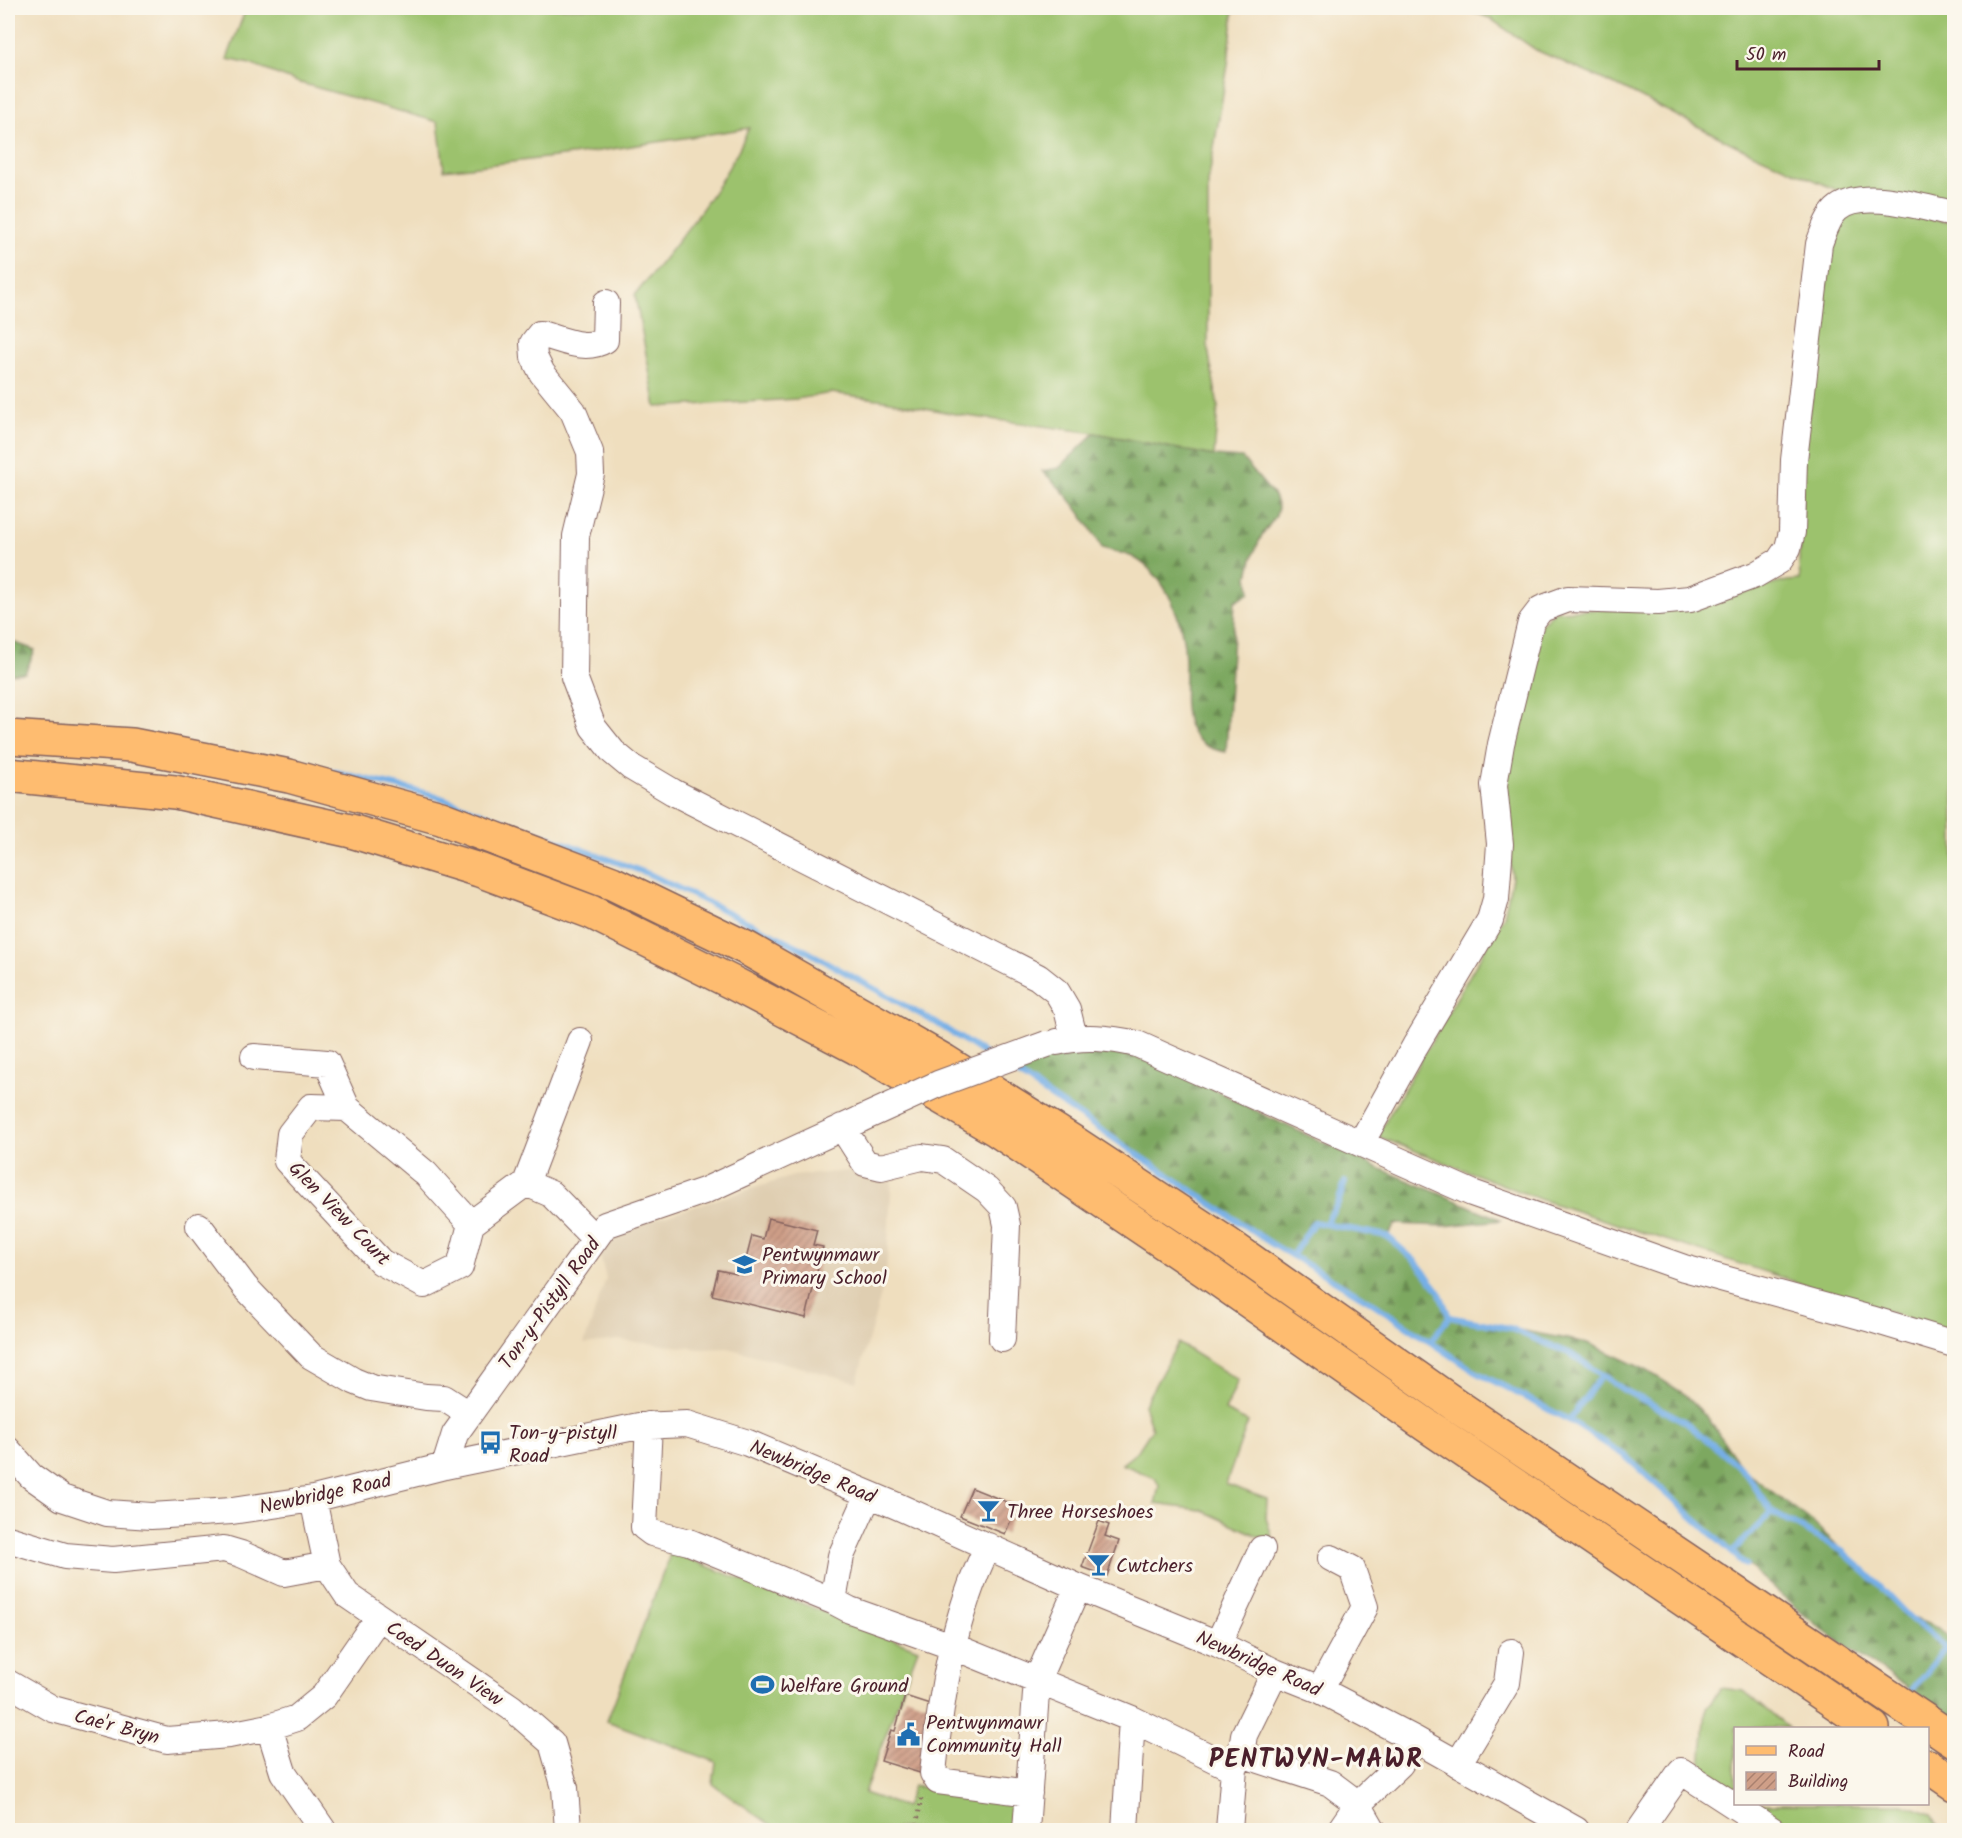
<svg xmlns="http://www.w3.org/2000/svg" width="1962" height="1838" font-family="Kalam,sans-serif">
	<defs>
		<pattern id="forest-firs" width="22" height="20" patternUnits="userSpaceOnUse" patternTransform="scale(1.5)"><rect width="22" height="20" fill="#7da860"/><path d="M5 1l3.5 6h-7zM16 11l3.5 6h-7z" fill="#68884f"/></pattern>
		<pattern id="building-hatch" width="6" height="6" patternUnits="userSpaceOnUse" patternTransform="scale(1.5)"><rect width="6" height="6" fill="#cf9f88"/><path d="M-1 1l2-2M0 6l6-6M5 7l2-2" fill="none" stroke="#aa816f"/></pattern>
	</defs>
	<rect width="100%" height="100%" fill="#fbf7ec"/>
	<filter id="ink" filterUnits="userSpaceOnUse"><feTurbulence type="fractalNoise" baseFrequency=".0167" numOctaves="2"/><feDisplacementMap in="SourceGraphic" scale="12" xChannelSelector="R" yChannelSelector="G"/><feConvolveMatrix kernelMatrix="1 2 1 2 8 2 1 2 1" color-interpolation-filters="sRGB"/></filter>
	<filter id="wash" filterUnits="userSpaceOnUse"><feTurbulence type="fractalNoise" baseFrequency=".008" numOctaves="4" result="noise"/><feDisplacementMap in="SourceGraphic" scale="24" xChannelSelector="R" yChannelSelector="G"/><feGaussianBlur stdDeviation="1.35" result="paint"/><feColorMatrix in="noise" values="0 0 0 0 0 0 0 0 0 0 0 0 0 0 0 0 0 1.4 0 .05"/><feComposite in="paint" operator="in"/></filter>
	<g filter="url(#wash)">
		<rect width="100%" height="100%" fill="#efdebe"/>
		<!-- built -->
		<path fill="#dfceb1" d="M859 1170 862 1176 892 1175 886 1276 857 1382 728 1348 700 1349 618 1340 584 1344 606 1278 599 1253 622 1229 793 1176Z"/>
		<!-- grass -->
		<path fill="#9cc26d" stroke="#73704c" stroke-width="1.5" d="M236 8H1234L1228 65 1208 183V349L1218 406 1214 456 1095 433 960 415 885 400 831 393 797 399 656 407 635 295C679 240 720 193 749 128L579 154 444 170 438 122 297 82 250 64 227 59 245 11Z
			M1464 8H1954V206L1841 192 1735 145 1622 88 1536 50 1489 18Z
			M1857 207 1954 222V1333L1542 1200 1377 1136 1504 916 1512 878 1504 782 1541 624 1555 611 1691 606 1787 581 1800 580 1799 563 1802 466 1831 230Z
			M1178 1343 1238 1380 1225 1411 1248 1422 1226 1484 1267 1499 1266 1518 1274 1543 1201 1510 1155 1504 1159 1486 1155 1478 1122 1464 1137 1452 1152 1429 1144 1405Z
			M671 1552 918 1649 864 1793 905 1807 913 1786 1015 1798 1013 1830H923L901 1828 891 1830H778L713 1784 716 1762 607 1721Z
			M1721 1688 1744 1691 1788 1728H1736L1735 1790 1701 1768 1706 1708Z
			M1756 1804H1903L1932 1814 1940 1830H1798Z"/>
		<!-- forest -->
		<path fill="url(#forest-firs)" stroke="#646446" stroke-width="1.5" d="M1095 433 1214 456 1242 458 1274 496 1278 507 1276 516 1262 535 1253 555 1248 576 1250 593 1235 601 1226 752C1174 744 1186 698 1185 660 1184 622 1168 576 1133 557 1124 553 1112 551 1102 548 1085 517 1069 495 1042 471L1059 468Z
			M8 636 13 642 35 650 25 673 8 674Z
			M1097 1047 1126 1053 1190 1077 1270 1118 1381 1169 1502 1220 1444 1226 1395 1224 1387 1236 1417 1263 1439 1291 1449 1317 1588 1343 1646 1370 1683 1393 1708 1418 1743 1470 1809 1519 1870 1576 1908 1616 1940 1629 1954 1642V1718L1842 1644 1803 1614 1625 1456 1569 1420 1476 1372 1368 1300 1272 1244 1011 1070 1059 1053Z"/>
		<g fill="none" stroke-linecap="round" stroke-linejoin="round">
			<!-- stream -->
			<path stroke="#76afe6" stroke-width="6" d="M8 720 24 722
				M327 770 433 795 649 874 803 949 938 1024 991 1058
				M1005 1066 1272 1244 1368 1300 1476 1372 1569 1420 1625 1456 1746 1565
				M1325 1224 1338 1203 1345 1182
				M1292 1256 1314 1222 1387 1236 1417 1263 1439 1291 1449 1317 1509 1328 1571 1354 1624 1390 1684 1421 1743 1470 1772 1512 1842 1551 1870 1576 1908 1616 1954 1655
				M1430 1342 1449 1317
				M1569 1420 1602 1375
				M1732 1552 1772 1512
				M1912 1690 1946 1648"/>
		</g>
		<g id="blocks">
			<!-- building -->
			<path fill="url(#building-hatch)" d="M768 1218 817 1230 813 1245 823 1247 806 1318 712 1295 718 1270 742 1275 752 1236 763 1239Z
				M972 1488 1017 1506 1005 1534 960 1516Z
				M1099 1521 1109 1525 1105 1536 1119 1541 1107 1576 1082 1567Z
				M905 1696 936 1706 930 1739 920 1773 881 1761 891 1730 895 1731Z"/>
		</g>
	</g>
	<g filter="url(#ink)">
		<use href="#blocks" fill-opacity="0" stroke="#84625e" stroke-width="1.5"/>
		<g fill="none" stroke-linecap="round" stroke-linejoin="round">
			<defs>
				<path id="minor" d="M606 303 605 340C584 352 562 339 540 334L533 343 534 357 542 373 573 411 590 452 591 474 576 536 574 677 593 727 613 752 631 767 673 792 1038 977 1057 992 1067 1009 1074 1037
					M1057 1042C1084 1035 1110 1038 1137 1044L1472 1193 1684 1268 1871 1319 1954 1344
					M254 1057 327 1063 347 1108
					M311 1107 347 1108 426 1174 471 1224 460 1267 424 1285 381 1262 287 1161 290 1134Z
					M842 1127 865 1163 881 1167 922 1157 943 1160 987 1190 1003 1207 1007 1225 1002 1339
					M1361 1143 1415 1046 1490 920 1496 899 1500 844 1494 785 1501 744 1531 622 1541 609 1568 599 1658 602 1690 599 1755 575 1779 561 1788 548 1792 532 1794 460 1819 244C1823 234 1827 219 1836 210 1860 187 1924 208 1954 214
					M526 1183 580 1041
					M471 1224 526 1183 551 1194 595 1239
					M199 1226 245 1287 311 1356 354 1381 371 1388 426 1397 444 1398 469 1414
					M649 1425 644 1527 652 1533 689 1542 833 1601
					M8 1450 31 1476 62 1498 107 1513 151 1516 232 1511 313 1499 445 1466 639 1426 687 1424 748 1443 897 1506 1078 1587 1218 1644 1275 1672 1320 1690 1416 1740 1576 1830
					M445 1466 455 1434 605 1225 704 1191 861 1119
					M869 1494 841 1556 833 1601 850 1610 957 1648 1132 1719
					M313 1499 327 1565 347 1595 512 1708 552 1743 565 1788 568 1830
					M8 1539 65 1556 113 1560 224 1549 241 1554 284 1573 327 1565
					M988 1546C953 1617 941 1695 933 1773L938 1781 1029 1793
					M1218 1644 1262 1549
					M8 1683 53 1709 167 1740 229 1735 269 1727 297 1718 324 1696 378 1618
					M1320 1690 1365 1607 1352 1569 1331 1558
					M269 1727 283 1772 323 1830
					M1241 1754 1330 1783 1358 1804 1373 1830
					M1458 1764 1507 1683 1511 1652
					M1026 1830 1037 1680 1078 1587
					M1125 1830 1132 1719 1234 1769
					M1229 1830 1234 1769 1241 1754 1244 1735 1275 1672
					M1340 1830 1358 1804 1400 1764 1416 1740
					M1640 1830 1681 1771 1772 1830"/>
				<path id="major" d="M8 737 132 745 289 776 441 818 612 883 746 948 944 1061 1076 1144 1226 1243 1457 1406 1954 1740
					M8 775 175 792 351 831 479 870 591 912 733 983 857 1048 997 1130 1206 1271 1426 1425 1873 1728
					M1928 1766 1954 1784"/>
			</defs>
			<!-- minor casing -->
			<use href="#minor" stroke="#84625e" stroke-width="28"/>
			<!-- major casing -->
			<use href="#major" stroke="#84625e" stroke-width="36"/>
			<!-- path -->
			<path stroke="#84625e" stroke-width="4" stroke-dasharray="1.5 4.5" stroke-linecap="butt" d="M916 1830 922 1795"/>
			<!-- minor -->
			<use href="#minor" stroke="#fff" stroke-width="26"/>
			<!-- major -->
			<use href="#major" stroke="#febc70" stroke-width="33"/>
			<defs>
				<path id="minor-bridge" d="M861 1119 938 1084 1047 1044"/>
			</defs>
			<!-- minor-bridge casing -->
			<use href="#minor-bridge" stroke="#84625e" stroke-width="28" stroke-linecap="butt"/>
			<!-- minor-bridge -->
			<use href="#minor-bridge" stroke="#fff" stroke-width="26"/>
		</g>
	</g>
	<!-- icons -->
	<defs>
		<symbol id="school-bare" viewBox="-9 -9 18 18"><path d="M0-5L7-2L0 1L-7-2ZM-4 1L0 2.5L4 1V4Q0 6-4 4Z" fill="#1f6fb2" stroke="#fbf7ec" stroke-width="2.5" paint-order="stroke"/></symbol>
		<symbol id="bus-bare" viewBox="-9 -9 18 18"><path d="M-5-6H5V4H4V6H2V4H-2V6H-4V4H-5ZM-3.5-4V0h7V-4ZM-3.5 1.2v1.5H-2V1.2ZM2 1.2v1.5H3.5V1.2Z" fill="#1f6fb2" stroke="#fbf7ec" stroke-width="2.5" paint-order="stroke"/></symbol>
		<symbol id="bar-bare" viewBox="-9 -9 18 18"><path d="M-6-5H6L.8 .8V4.5H3.5V6h-7V4.5H-.8V.8Z" fill="#1f6fb2" stroke="#fbf7ec" stroke-width="2.5" paint-order="stroke"/></symbol>
		<symbol id="stadium-bare" viewBox="-9 -9 18 18"><path d="M0-5a6.5 5 0 1 0 0 10a6.5 5 0 1 0 0-10ZM-3.5-1.8h7v3.6h-7Z" fill="#1f6fb2" stroke="#fbf7ec" stroke-width="2.5" paint-order="stroke"/></symbol>
		<symbol id="civic-bare" viewBox="-9 -9 18 18"><path d="M-.6-6.5H3V-4.5H.6V-3L4-1V1h2V6H-6V1h2V-1L-.6-3ZM-1.2 2.5V6h2.4V2.5Z" fill="#1f6fb2" stroke="#fbf7ec" stroke-width="2.5" paint-order="stroke"/></symbol>
	</defs>
	<g fill-rule="evenodd">
		<use href="#school-bare" x="728" y="1248" width="33" height="33"/>
		<use href="#bus-bare" x="474" y="1426" width="33" height="33"/>
		<use href="#bar-bare" x="972" y="1494" width="33" height="33"/>
		<use href="#bar-bare" x="1082" y="1548" width="33" height="33"/>
		<use href="#stadium-bare" x="746" y="1668" width="33" height="33"/>
		<use href="#civic-bare" x="892" y="1718" width="33" height="33"/>
	</g>
	<g text-anchor="middle" stroke-width="6" stroke-linejoin="round" paint-order="stroke">
		<!-- street labels -->
		<g font-size="20" fill="#4a1f2b" stroke="#fbf7ec">
			<text transform="translate(340 1213) rotate(46)" y="7">Glen View Court</text>
			<text transform="translate(549 1303) rotate(-54)" y="7">Ton-y-Pistyll Road</text>
			<text transform="translate(813 1471) rotate(23)" y="7">Newbridge Road</text>
			<text transform="translate(325 1493) rotate(-12)" y="7">Newbridge Road</text>
			<text transform="translate(445 1663) rotate(34)" y="7">Coed Duon View</text>
			<text transform="translate(1259 1663) rotate(24)" y="7">Newbridge Road</text>
			<text transform="translate(117 1726) rotate(15)" y="7">Cae'r Bryn</text>
		</g>
		<!-- poi labels -->
		<g font-size="20" fill="#4a1f2b" stroke="#fbf7ec" text-anchor="start">
			<text x="762" y="1261">Pentwynmawr<tspan x="762" dy="23">Primary School</tspan></text>
			<text x="509" y="1439">Ton-y-pistyll<tspan x="509" dy="23">Road</tspan></text>
			<text x="1007" y="1518">Three Horseshoes</text>
			<text x="1116" y="1572">Cwtchers</text>
			<text x="780" y="1692">Welfare Ground</text>
			<text x="926" y="1729">Pentwynmawr<tspan x="926" dy="23">Community Hall</tspan></text>
		</g>
		<!-- district labels -->
		<g font-size="26" font-weight="bold" letter-spacing="1.5" fill="#4a1f2b" stroke="#fbf7ec">
			<text x="1316" y="1767">PENTWYN-MAWR</text>
		</g>
	</g>
	<!-- margin -->
	<rect width="1962" height="1838" fill="none" stroke="#fbf7ec" stroke-width="30"/>
	<!-- legend -->
	<rect x="1734" y="1727" width="195" height="78" fill="#fbf7ec" stroke="#b4a19f" stroke-width="1.5"/>
	<rect x="1746" y="1746" width="30" height="9" fill="#febc70" stroke="#b4a19f" stroke-width="1.5"/>
	<text x="1788" y="1757" font-size="18" fill="#4a1f2b">Road</text>
	<rect x="1746" y="1772" width="30" height="18" fill="url(#building-hatch)" stroke="#b4a19f" stroke-width="1.5"/>
	<text x="1788" y="1787" font-size="18" fill="#4a1f2b">Building</text>
	<!-- scale -->
	<path d="M1737 60v9h142v-9" fill="none" stroke="#4a1f2b" stroke-width="3"/>
	<text x="1746" y="60" font-size="18" fill="#4a1f2b" stroke="#fbf7ec" stroke-width="4.5" paint-order="stroke">50 m</text>
</svg>
